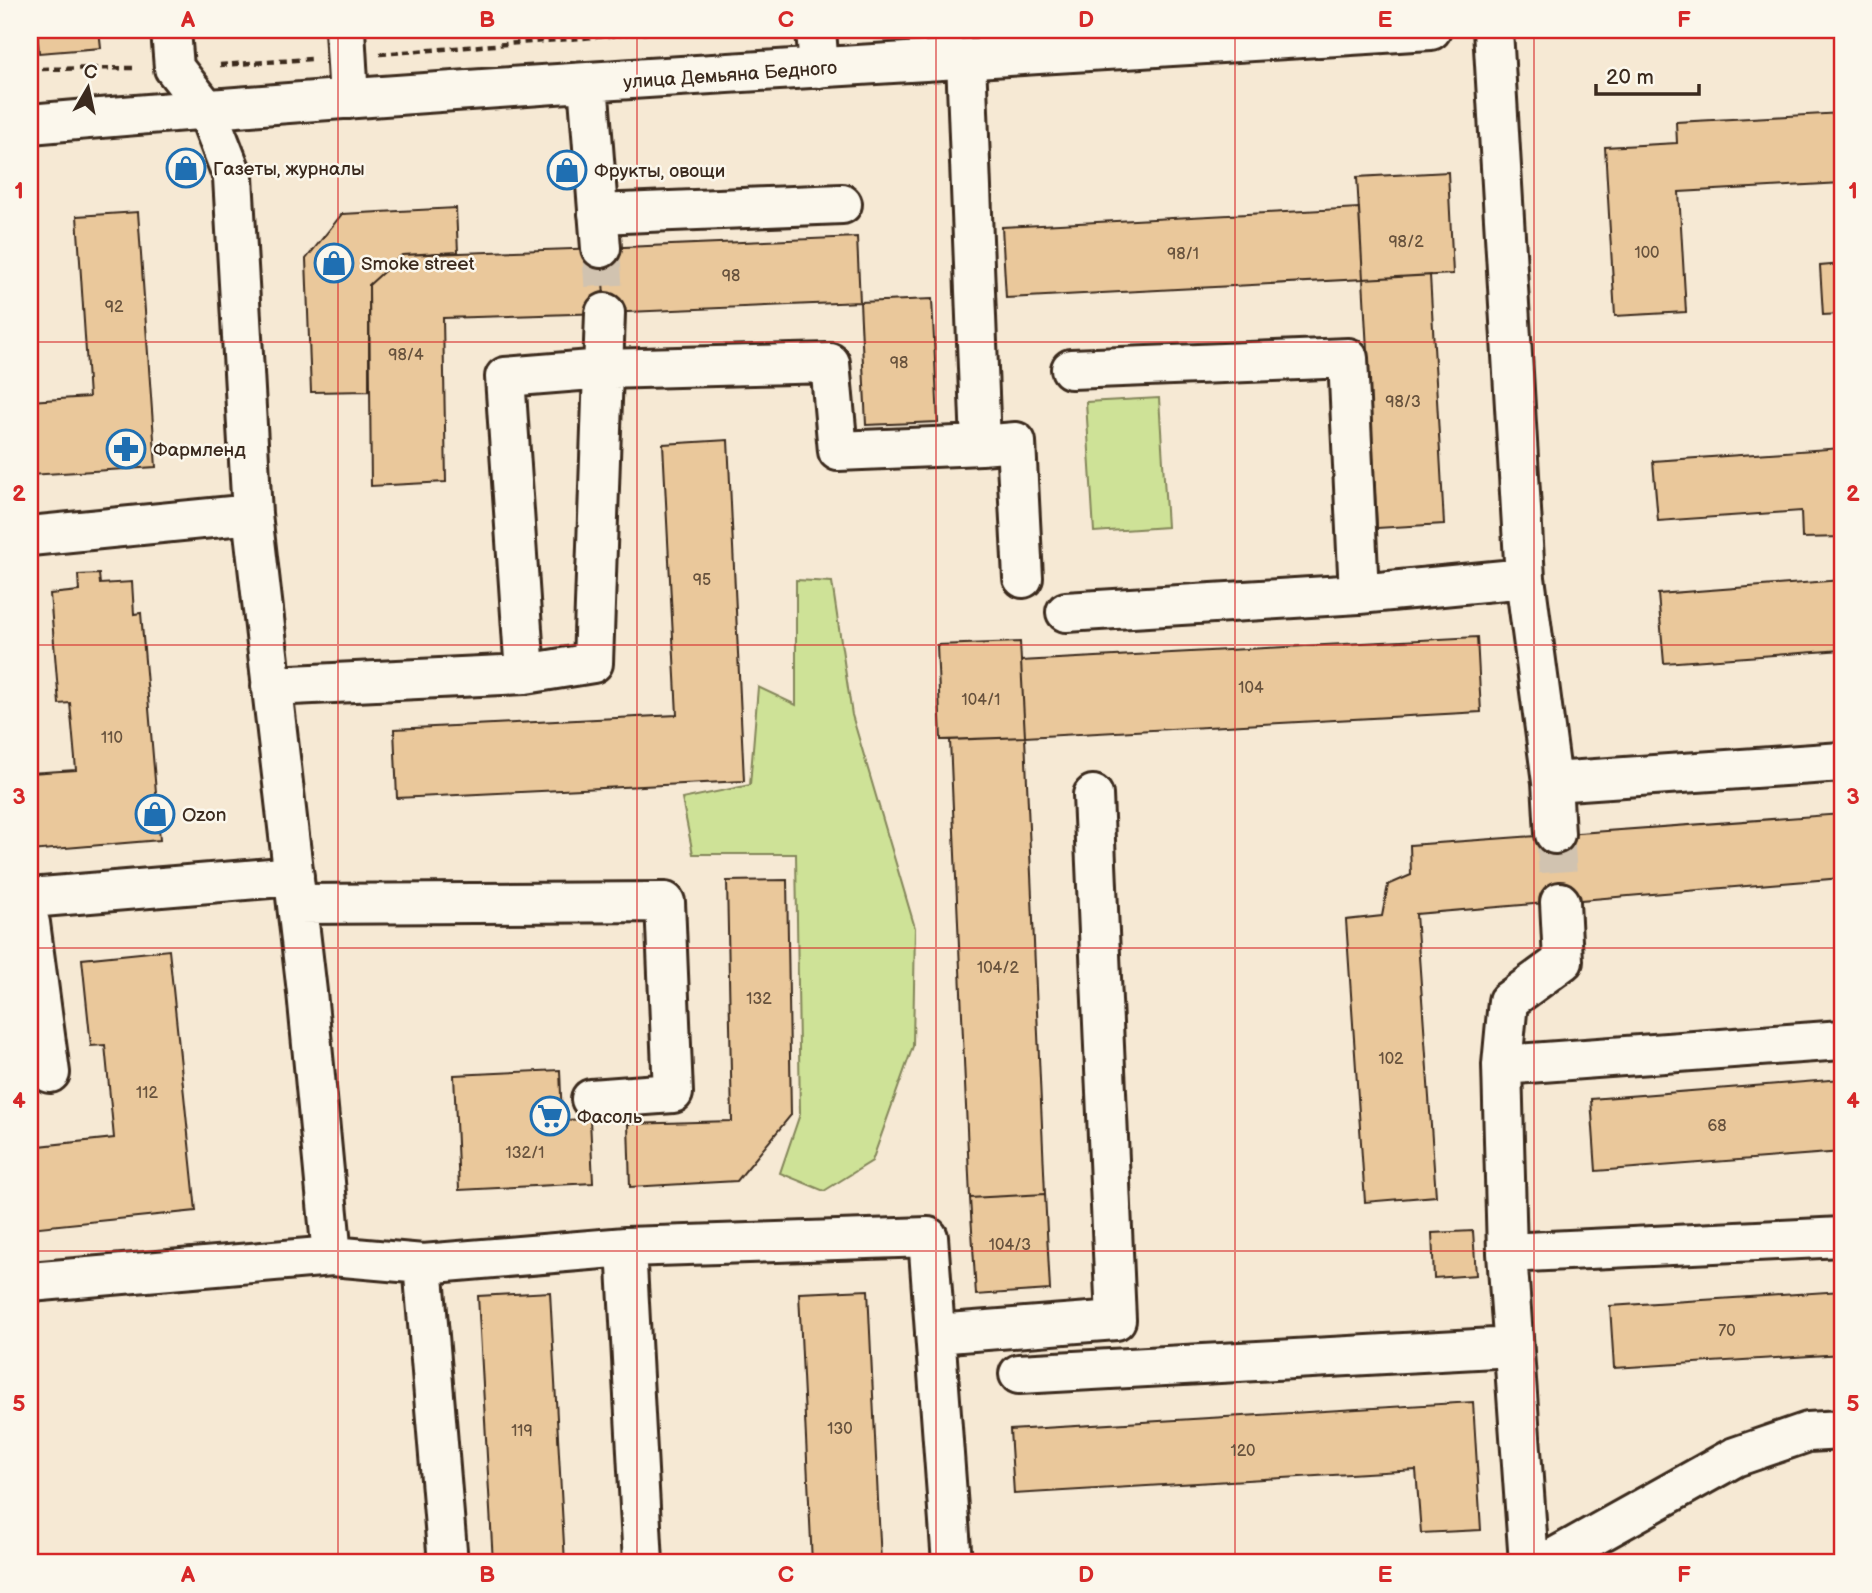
<svg xmlns="http://www.w3.org/2000/svg" width="1872" height="1593" font-family="'Balsamiq Sans',sans-serif">
	<rect width="100%" height="100%" fill="#f6e9d4"/>
	<filter id="ink" filterUnits="userSpaceOnUse"><feTurbulence type="fractalNoise" baseFrequency=".0143" numOctaves="2"/><feDisplacementMap in="SourceGraphic" scale="14" xChannelSelector="R" yChannelSelector="G"/><feConvolveMatrix kernelMatrix="1 2 1 2 8 2 1 2 1" color-interpolation-filters="sRGB"/></filter>
	<g filter="url(#ink)">
		<!-- green -->
		<path fill="#cee297" stroke="#84865a" stroke-width="2" d="M1159 398 1167 527 1094 532 1086 402Z
			M796 580 832 582 852 715 915 928 913 1046 872 1161 824 1191 780 1173 800 1114 796 854H693L682 799 750 785 758 687 796 705Z"/>
		<!-- building -->
		<path fill="#eac89b" stroke="#3b2a1e" stroke-width="2" d="M37 30H99L101 48 39 53Z
			M1842 113V183L1679 192 1686 312 1615 316 1605 147 1677 143 1676 122Z
			M198 157 199 177 174 178 172 159Z
			M583 159 584 177 552 180 550 162Z
			M1448 172 1453 274 1363 279 1357 177Z
			M456 208 458 252 402 255 369 285V391L311 392 306 259 342 214Z
			M1359 208 1363 279 1006 298 1002 227Z
			M138 212 156 467 30 475V401L89 397 77 216Z
			M857 237 860 302 605 313 601 248Z
			M601 248 605 313 443 318 446 482 371 486 369 285 402 255Z
			M1842 264V314L1823 315 1820 266Z
			M1430 275 1444 524 1377 528 1363 279Z
			M932 299 938 422 866 425 860 302Z
			M728 440 744 781 397 798 394 729 677 715 663 444Z
			M1842 448V537L1802 538 1801 511 1658 521 1653 461Z
			M99 574 100 584 132 582 134 614 141 613 160 840 30 851V773L76 770 70 703 59 704 50 594 79 591 78 575Z
			M1842 580V650L1664 663 1658 594Z
			M1477 637 1481 712 1025 737 1021 661Z
			M1020 642 1025 737 941 740 937 645Z
			M1025 737 1045 1194 970 1198 950 740Z
			M1842 814V878L1416 914 1436 1196 1365 1202 1346 920 1382 916 1388 885 1411 875 1410 845Z
			M787 880 791 1115 737 1181 630 1187 628 1124 732 1121 727 881Z
			M169 950 196 1211 30 1228V1147L114 1138 105 1045 91 1046 82 959Z
			M560 1070 562 1120 590 1119 593 1183 459 1190 454 1075Z
			M1842 1079V1152L1596 1171 1591 1099Z
			M1045 1194 1050 1290 976 1295 970 1198Z
			M1473 1231 1476 1275 1434 1278 1432 1233Z
			M868 1290 881 1563H812L799 1293Z
			M1842 1291V1354L1614 1368 1610 1306Z
			M550 1292 565 1563H493L478 1296Z
			M1473 1402 1481 1530 1421 1533 1416 1470 1014 1494 1010 1430Z"/>
		<g fill="none" stroke-linecap="round" stroke-linejoin="round">
			<!-- minor-tunnel -->
			<path stroke="#d1c3b0" stroke-width="38" stroke-dasharray="38 19" stroke-linecap="butt" d="M601 248 605 313
				M1555 834 1560 902"/>
			<defs>
				<path id="minor" d="M171 30 174 68 207 110 233 177 252 514 307 992 332 1256 423 1264 448 1563
					M345 30 349 99
					M816 30 819 68
					M1493 30 1525 578 1552 782 1555 834
					M588 83 601 248
					M30 124C496 83 964 60 1431 30
					M598 214 842 204
					M1071 369 1348 358 1359 594
					M981 445 1016 442 1023 578
					M30 536 252 514
					M1066 612 1359 594 1525 578
					M525 674 505 377 604 369 830 363 838 451 981 445 966 59
					M271 686 525 674 593 663 605 313
					M1552 782 1842 762
					M30 898 294 876
					M297 904 665 902 673 1093 591 1099
					M30 923 50 1073
					M1502 1065 1842 1040
					M626 1247 643 1563
					M1507 1253 1842 1237
					M423 1264 626 1247 928 1237 952 1563
					M30 1282 332 1256
					M935 1334 1116 1320 1093 795
					M1019 1374 1513 1347
					M1529 1563 1507 1253 1502 1065 1508 1001 1563 961 1560 902
					M1545 1563 1735 1457 1808 1432 1842 1430"/>
			</defs>
			<!-- minor casing -->
			<use href="#minor" stroke="#3b2a1e" stroke-width="44"/>
			<!-- path -->
			<path stroke="#3b2a1e" stroke-width="4.5" stroke-dasharray="7 5" stroke-linecap="butt" d="M380 54 683 30
				M220 65 312 59
				M30 69 137 68"/>
			<!-- minor -->
			<use href="#minor" stroke="#fbf7ec" stroke-width="38"/>
		</g>
	</g>
	<!-- grid -->
	<path fill="none" stroke="#d62828" stroke-width="2" stroke-opacity="0.55" d="M338 30V1563M637 30V1563M936 30V1563M1235 30V1563M1534 30V1563M30 342H1842M30 645H1842M30 948H1842M30 1251H1842"/>
	<!-- icons -->
	<defs>
		<symbol id="shop-ring" viewBox="-11 -11 22 22"><circle r="9.5" fill="#fbf7ec" stroke="#1f6fb2" stroke-width="1.5"/><path d="M-5-2.5h2.3a2.7 3.5 0 0 1 5.4 0H5L5.5 6h-11ZM-1.5-2.5h3a1.5 2.3 0 0 0-3 0Z" fill="#1f6fb2"/></symbol>
		<symbol id="pharmacy-ring" viewBox="-11 -11 22 22"><circle r="9.5" fill="#fbf7ec" stroke="#1f6fb2" stroke-width="1.5"/><path d="M-2-6h4v4h4v4h-4v4h-4v-4h-4v-4h4Z" fill="#1f6fb2"/></symbol>
		<symbol id="supermarket-ring" viewBox="-11 -11 22 22"><circle r="9.5" fill="#fbf7ec" stroke="#1f6fb2" stroke-width="1.5"/><path d="M-6-5.5h2.5l.6 2H6L4.5 2H-2.5L-4.4-4H-6ZM-1.5 3.2a1.3 1.3 0 1 0 .1 0ZM3 3.2a1.3 1.3 0 1 0 .1 0Z" fill="#1f6fb2"/></symbol>
	</defs>
	<g fill-rule="evenodd">
		<use href="#shop-ring" x="164" y="146" width="44" height="44"/>
		<use href="#shop-ring" x="545" y="148" width="44" height="44"/>
		<use href="#shop-ring" x="312" y="241" width="44" height="44"/>
		<use href="#pharmacy-ring" x="104" y="427" width="44" height="44"/>
		<use href="#shop-ring" x="133" y="792" width="44" height="44"/>
		<use href="#supermarket-ring" x="528" y="1094" width="44" height="44"/>
	</g>
	<g text-anchor="middle" stroke-width="5" stroke-linejoin="round" paint-order="stroke">
		<!-- number labels -->
		<g font-size="16" fill="#67523d">
			<text x="1406" y="247">98/2</text>
			<text x="1647" y="258">100</text>
			<text x="1183" y="259">98/1</text>
			<text x="731" y="281">98</text>
			<text x="114" y="312">92</text>
			<text x="406" y="360">98/4</text>
			<text x="899" y="368">98</text>
			<text x="1403" y="407">98/3</text>
			<text x="702" y="585">95</text>
			<text x="1251" y="693">104</text>
			<text x="981" y="705">104/1</text>
			<text x="112" y="743">110</text>
			<text x="998" y="973">104/2</text>
			<text x="759" y="1004">132</text>
			<text x="1391" y="1064">102</text>
			<text x="147" y="1098">112</text>
			<text x="1717" y="1131">68</text>
			<text x="525" y="1158">132/1</text>
			<text x="1010" y="1250">104/3</text>
			<text x="1727" y="1336">70</text>
			<text x="840" y="1434">130</text>
			<text x="522" y="1436">119</text>
			<text x="1243" y="1456">120</text>
		</g>
		<!-- street labels -->
		<g font-size="19" fill="#3b2a1e" stroke="#fbf7ec">
			<text transform="translate(730 74) rotate(-4)" y="7">улица Демьяна Бедного</text>
		</g>
		<!-- poi labels -->
		<g font-size="19" fill="#3b2a1e" stroke="#fbf7ec" text-anchor="start">
			<text x="213" y="175">Газеты, журналы</text>
			<text x="594" y="177">Фрукты, овощи</text>
			<text x="361" y="270">Smoke street</text>
			<text x="153" y="456">Фармленд</text>
			<text x="182" y="821">Ozon</text>
			<text x="577" y="1123">Фасоль</text>
		</g>
	</g>
	<!-- margin -->
	<rect width="1872" height="1593" fill="none" stroke="#fbf7ec" stroke-width="77"/>
	<!-- north arrow -->
	<g transform="translate(88 88) rotate(9)" stroke="#fbf7ec" stroke-width="5" paint-order="stroke">
	<path d="M0-5L12 26L0 18L-12 26Z" fill="#3b2a1e"/>
	<text y="-10" font-size="19" font-weight="bold" text-anchor="middle" fill="#3b2a1e">С</text>
	</g>
	<!-- scale -->
	<path d="M1596 84v10h103v-10" fill="none" stroke="#3b2a1e" stroke-width="3.5"/>
	<text x="1606" y="84" font-size="21" fill="#3b2a1e" stroke="#fbf7ec" stroke-width="5" paint-order="stroke">20 m</text>
	<rect x="38" y="38" width="1796" height="1516" fill="none" stroke="#d62828" stroke-width="2.5"/>
	<g font-size="23" text-anchor="middle" font-weight="bold" fill="#d62828">
		<text x="188" y="27">A</text>
		<text x="487" y="27">B</text>
		<text x="786" y="27">C</text>
		<text x="1086" y="27">D</text>
		<text x="1385" y="27">E</text>
		<text x="1684" y="27">F</text>
		<text x="19" y="198">1</text>
		<text x="1853" y="198">1</text>
		<text x="19" y="501">2</text>
		<text x="1853" y="501">2</text>
		<text x="19" y="804">3</text>
		<text x="1853" y="804">3</text>
		<text x="19" y="1108">4</text>
		<text x="1853" y="1108">4</text>
		<text x="19" y="1411">5</text>
		<text x="1853" y="1411">5</text>
		<text x="188" y="1582">A</text>
		<text x="487" y="1582">B</text>
		<text x="786" y="1582">C</text>
		<text x="1086" y="1582">D</text>
		<text x="1385" y="1582">E</text>
		<text x="1684" y="1582">F</text>
	</g>
</svg>
